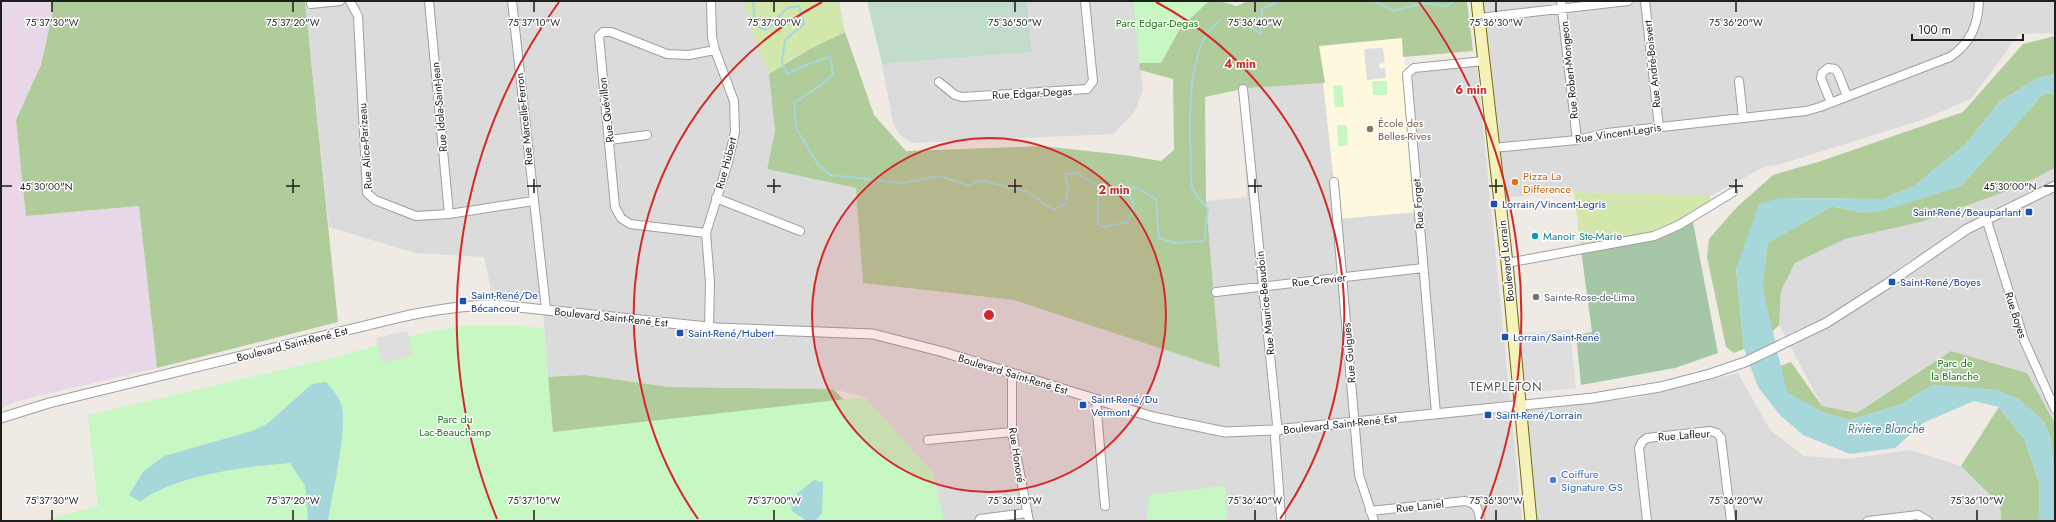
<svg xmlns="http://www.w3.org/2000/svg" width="2056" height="522" font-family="Jost,sans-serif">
	<rect width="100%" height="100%" fill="#efeae4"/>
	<!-- residential -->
	<path fill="#dcdbdb" d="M305 1H744L748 19 769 74 775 131 767 169 857 188 863 283 1014 300 1220 368 1206 201 1247 197 1240 89 1407 74 1414 68 1477 65 1522 521H1227L1225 486 1151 495 1146 521H944L933 473 865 397 833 389 669 387 584 375 548 376 542 299 492 293 484 257 415 253 329 227Z
		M1027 1H1133L1143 90 1135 111 1114 134 912 143 900 135 893 123 882 64 1032 52Z
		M1480 1H2055V33L2019 34 1971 99 1922 120 1781 164 1764 167 1710 196 1574 192 1500 198Z
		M2055 168V422L2027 373 1951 351 1857 413 1822 406 1779 325 1781 291 1795 263 1845 239 1921 222 2018 187Z
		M1738 373 1770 430 1804 456 1848 459 1911 450 1961 466 2000 505 2001 521H1535L1525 410 1636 398Z"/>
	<!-- industrial -->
	<path fill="#e8d7e7" d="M1 1H51L53 11 41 65 16 120 27 216 139 206 157 368 21 400 1 408Z"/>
	<!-- education -->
	<path fill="#fef9de" d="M1402 38 1405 65 1414 68 1411 69 1418 212 1338 219 1319 46Z"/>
	<!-- grass -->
	<path fill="#d2e7ac" d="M744 1H839L845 32 808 50 769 74 748 19Z
		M1574 192 1710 196 1709 207 1667 231 1581 250Z"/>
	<!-- forest -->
	<path fill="#b1cc9b" d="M51 1H305L338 322 157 368 139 206 26 216 16 120 41 65 53 11Z
		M1133 1H1219L1237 6 1248 1H1467L1473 51 1403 57 1402 38 1319 46 1325 83 1247 88 1205 97 1206 201 1220 368 1014 300 863 283 856 188 767 169 775 131 769 74 808 50 845 32 874 115 906 151 1042 146 1124 155 1161 161 1174 150 1173 79 1140 70Z
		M2055 36V75L2037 78 1999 102 1965 145 1914 186 1883 199 1781 198 1736 269 1744 349 1734 353 1726 347 1707 257 1709 239 1737 207 1773 175 1821 161 1963 112 2023 44Z
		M2044 93 2055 94V168L2018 187 1921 222 1845 239 1795 263 1781 291 1779 325 1772 332 1762 286 1768 243 1832 206 1863 213 1961 186Z
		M1951 351 2027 373 2055 423V489L2051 439 2044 422 2017 398 1996 390 1932 385 1902 404 1850 420 1824 413 1787 393 1780 366 1791 362 1822 406 1857 413Z
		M584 375 669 387 833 389 909 465 465 521 502 379Z
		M1999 407 2025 440 2039 483 2040 521H2001L2000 505 1961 466Z"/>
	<!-- wetland -->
	<path fill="#c2dccc" d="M867 1H1027L1032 52 882 64Z"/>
	<!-- cemetery -->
	<path fill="#a6c7a7" d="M1692 217 1718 353 1675 368 1581 385 1576 335 1592 332 1581 250 1644 238Z"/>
	<!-- park -->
	<path fill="#c7f7c3" d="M1133 1H1209L1181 27 1161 63H1139Z
		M1372 81H1387V95H1373Z
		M1342 85 1344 107H1335L1333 86Z
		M1337 125H1347L1348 145 1338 146Z
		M514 325 544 329 553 432 865 397 933 473 944 521H41L98 506 88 415 337 357 405 337 458 326Z
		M1225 486 1227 521H1146L1150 495Z"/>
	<!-- parking -->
	<path fill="#dedede" d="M1383 48 1385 63 1379 64 1380 68H1385L1386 78 1367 80 1364 49Z
		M1570 329 1576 388 1526 393 1520 334Z
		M407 331 413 355 382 363 376 338Z"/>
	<!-- water -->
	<path fill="#a6d7db" d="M2055 75V94L2044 93 1961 186 1882 211 1863 213 1832 206 1768 243 1762 286 1787 392 1824 413 1850 420 1902 404 1932 385 1996 390 2017 398 2044 422 2051 439 2055 489V521H2040L2039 483 2025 440 1999 407 1974 401 1923 423 1895 448 1850 454 1803 435 1780 415 1758 387 1744 349 1736 269 1759 204 1781 198 1882 199 1914 186 1965 145 1999 102 2037 78Z
		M326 382C333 390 340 397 342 408 347 431 332 495 328 521H308L305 486 290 463C248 466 172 476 140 502L129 495 143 472 164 456 252 431 267 424 312 384Z
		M814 480 823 482 822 513 815 521H807L792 511 790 499Z"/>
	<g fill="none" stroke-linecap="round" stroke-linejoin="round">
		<!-- stream -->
		<path stroke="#a6d7db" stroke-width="2" d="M753 1 755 25 766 30 787 8 799 6 804 24 785 40 782 62 787 74 806 65 830 57 833 74 818 87 794 103 796 128 817 163 830 175 903 183 939 176 970 186 980 180 1028 192 1053 210 1066 204 1068 188 1065 174 1077 173 1098 186V224L1104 227 1128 222 1134 204 1126 189 1137 188 1156 199 1159 238 1175 243 1204 241 1208 209C1203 203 1196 196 1193 189 1190 182 1191 170 1191 162 1189 126 1186 40 1221 20
			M1374 1 1394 11 1423 3 1448 6 1454 1
			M1242 22 1261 34 1262 9 1280 1"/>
		<defs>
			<path id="minor" d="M350 1 358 16 367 193 375 200 416 216 449 214 533 201
				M429 1 449 214
				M512 1 546 309
				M1561 1 1577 140
				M1645 1 1659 127
				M311 4 340 1
				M1479 18 1628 1
				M1739 81 1743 118
				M939 82 955 95 962 97 1087 89 1093 81 1085 1
				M1243 89 1277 424 1275 437 1281 517
				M1831 103 1821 78 1822 73 1828 68 1835 69 1838 73 1847 96
				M610 140 647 135
				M1493 148 1577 140 1607 133 1806 111 1820 107 1950 57C1971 43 1978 25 1979 1
				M1334 182 1359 475 1374 521
				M716 198 800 231
				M1986 218 2024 340 2055 409
				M706 233 630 224 621 218 615 207 599 36 603 32H611L667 54 689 55 715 50
				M1507 263 1654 236 1679 225 1733 192
				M1216 292 1423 268
				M709 327 710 282 706 233 728 162 735 132 734 101 715 50 712 37 711 1
				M1012 373V432L1029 521
				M1096 400 1105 506
				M1436 414 1407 74 1414 68 1484 61
				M928 440 1012 432
				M1370 511 1465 501C1477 503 1479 510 1480 521
				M979 521 980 519 1027 513
				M1647 521 1639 448 1642 442 1647 438 1710 431 1717 433 1721 438 1731 521
				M1868 521 1918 515 1928 521"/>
			<path id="tertiary" d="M1 418 49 403 397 318C431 310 464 305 499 305L717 328 873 334 943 352 1153 417 1225 432 1275 430 1593 398 1660 387 1710 374 1745 362 1826 323 1887 284 1967 229 2055 186"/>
			<path id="secondary" d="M1477 1 1507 263 1531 521"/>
		</defs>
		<!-- minor casing -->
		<use href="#minor" stroke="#9f9f9f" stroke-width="10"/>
		<!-- tertiary casing -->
		<use href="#tertiary" stroke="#9f9f9f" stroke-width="11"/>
		<!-- secondary casing -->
		<use href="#secondary" stroke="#716d09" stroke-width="13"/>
		<!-- minor -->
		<use href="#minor" stroke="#fff" stroke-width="8"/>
		<!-- tertiary -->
		<use href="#tertiary" stroke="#fff" stroke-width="9"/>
		<!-- secondary -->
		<use href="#secondary" stroke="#f7f1ba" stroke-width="11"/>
	</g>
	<!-- ticks -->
	<path fill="none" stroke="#1e1e1e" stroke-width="1.5" d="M52 2V12M293 2V12M534 2V12M774 2V12M1015 2V12M1255 2V12M1496 2V12M1736 2V12M293 179V193M534 179V193M774 179V193M1015 179V193M1255 179V193M1496 179V193M1736 179V193M2 186H12M286 186H300M527 186H541M767 186H781M1008 186H1022M1248 186H1262M1489 186H1503M1729 186H1743M2044 186H2054M52 510V520M293 510V520M534 510V520M774 510V520M1015 510V520M1255 510V520M1496 510V520M1736 510V520M1977 510V520"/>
	<!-- distance rings -->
	<circle cx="989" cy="315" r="177" fill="#d62828" fill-opacity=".12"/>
	<g fill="none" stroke="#d62828" stroke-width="2">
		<circle cx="989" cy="315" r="177"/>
		<path d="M698 519A355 355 0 0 1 822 2M1156 2A355 355 0 0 1 1280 519"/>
		<path d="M497 519A532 532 0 0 1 559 2M1419 2A532 532 0 0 1 1481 519"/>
	</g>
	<!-- markers -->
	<circle fill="#8d6e63" stroke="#fff" stroke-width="1.5" cx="1370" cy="129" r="4"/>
	<circle fill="#e8710a" stroke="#fff" stroke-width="1.5" cx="1515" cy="182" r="4"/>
	<g fill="#1a4fb4" stroke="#fff" stroke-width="1.5">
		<rect x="1490" y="200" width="8" height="8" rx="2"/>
		<rect x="2025" y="208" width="8" height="8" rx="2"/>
		<rect x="1888" y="278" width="8" height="8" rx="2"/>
		<rect x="459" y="297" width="8" height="8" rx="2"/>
		<rect x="676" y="329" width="8" height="8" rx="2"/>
		<rect x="1501" y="333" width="8" height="8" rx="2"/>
		<rect x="1079" y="401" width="8" height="8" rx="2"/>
		<rect x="1484" y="411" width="8" height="8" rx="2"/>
	</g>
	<circle fill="#0f9aa8" stroke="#fff" stroke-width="1.5" cx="1535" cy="236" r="4"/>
	<circle fill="#6b7280" stroke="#fff" stroke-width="1.5" cx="1536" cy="297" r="4"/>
	<circle fill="#3f7fe0" stroke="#fff" stroke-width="1.5" cx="1553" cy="480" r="4"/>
	<g text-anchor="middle" stroke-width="3" stroke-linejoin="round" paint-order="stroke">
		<!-- park labels -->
		<g font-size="11" fill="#167910" stroke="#fff">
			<text x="1157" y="27">Parc Edgar-Degas</text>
			<text x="1955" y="367">Parc de<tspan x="1955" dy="13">la Blanche</tspan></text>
			<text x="455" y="423">Parc du<tspan x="455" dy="13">Lac-Beauchamp</tspan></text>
		</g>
		<!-- street labels -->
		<g font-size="11" fill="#1e1e1e" stroke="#fff">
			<text transform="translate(1652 64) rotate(-96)" y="4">Rue André-Boisvert</text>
			<text transform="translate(1569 70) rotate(-96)" y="4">Rue Robert-Mongeon</text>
			<text transform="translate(1032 93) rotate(-3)" y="4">Rue Edgar-Degas</text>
			<text transform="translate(439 107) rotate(-95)" y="4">Rue Idola-Saint-Jean</text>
			<text transform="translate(606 110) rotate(-97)" y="4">Rue Quévillon</text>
			<text transform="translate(524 119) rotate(-96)" y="4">Rue Marcelle-Ferron</text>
			<text transform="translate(1618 133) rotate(-8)" y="4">Rue Vincent-Legris</text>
			<text transform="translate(365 146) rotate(-94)" y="4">Rue Alice-Parizeau</text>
			<text transform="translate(726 163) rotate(-75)" y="4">Rue Hubert</text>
			<text transform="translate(1418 204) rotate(-94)" y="4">Rue Forget</text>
			<text transform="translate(1506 261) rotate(-96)" y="4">Boulevard Lorrain</text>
			<text transform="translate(1319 280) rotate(-6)" y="4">Rue Crevier</text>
			<text transform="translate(1265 303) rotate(-96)" y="4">Rue Maurice-Beaudoin</text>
			<text transform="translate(2016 315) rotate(72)" y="4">Rue Boyes</text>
			<text transform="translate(611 317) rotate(6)" y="4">Boulevard Saint-René Est</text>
			<text transform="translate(292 344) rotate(-14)" y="4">Boulevard Saint-René Est</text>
			<text transform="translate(1349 353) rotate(-95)" y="4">Rue Guigues</text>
			<text transform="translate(1013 374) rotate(17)" y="4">Boulevard Saint-René Est</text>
			<text transform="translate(1340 424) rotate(-6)" y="4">Boulevard Saint-René Est</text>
			<text transform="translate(1684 435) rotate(-4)" y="4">Rue Lafleur</text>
			<text transform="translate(1017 455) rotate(81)" y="4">Rue Honoré</text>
			<text transform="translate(1420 506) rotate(-6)" y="4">Rue Laniel</text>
		</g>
		<!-- education labels -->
		<g font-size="11" fill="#785e54" stroke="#fff" text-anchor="start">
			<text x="1378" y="127">École des<tspan x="1378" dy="13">Belles-Rives</tspan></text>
		</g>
		<!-- food labels -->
		<g font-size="11" fill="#c56008" stroke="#fff" text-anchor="start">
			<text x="1523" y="180">Pizza La<tspan x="1523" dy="13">Difference</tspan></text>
		</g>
		<!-- transit labels -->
		<g font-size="11" fill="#164399" stroke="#fff" text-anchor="start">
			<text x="1502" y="208">Lorrain/Vincent-Legris</text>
			<text x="2021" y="216" text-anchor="end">Saint-René/Beauparlant</text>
			<text x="1900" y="286">Saint-René/Boyes</text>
			<text x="471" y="299">Saint-René/De<tspan x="471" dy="13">Bécancour</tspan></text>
			<text x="688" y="337">Saint-René/Hubert</text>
			<text x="1513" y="341">Lorrain/Saint-René</text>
			<text x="1091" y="403">Saint-René/Du<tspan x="1091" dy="13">Vermont</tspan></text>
			<text x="1496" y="419">Saint-René/Lorrain</text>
		</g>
		<!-- culture labels -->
		<g font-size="11" fill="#0d838f" stroke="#fff" text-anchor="start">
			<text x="1543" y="240">Manoir Ste-Marie</text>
		</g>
		<!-- worship labels -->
		<g font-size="11" fill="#5b616d" stroke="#fff" text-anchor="start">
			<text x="1544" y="301">Sainte-Rose-de-Lima</text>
		</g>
		<!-- shop labels -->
		<g font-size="11" fill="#366cbe" stroke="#fff" text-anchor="start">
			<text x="1561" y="478">Coiffure<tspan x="1561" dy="13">Signature GS</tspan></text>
		</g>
		<!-- neighbourhood labels -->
		<g font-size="12" letter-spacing="1" fill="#515151" stroke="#fff">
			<text x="1506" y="391">TEMPLETON</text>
		</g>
		<!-- water labels -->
		<g font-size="12" font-style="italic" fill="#457893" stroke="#fff">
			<text x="1886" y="433">Rivière Blanche</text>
		</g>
	</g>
	<g font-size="10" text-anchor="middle" fill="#1e1e1e" stroke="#fff" stroke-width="3" stroke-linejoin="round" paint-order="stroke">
		<text x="52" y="26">75°37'30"W</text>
		<text x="293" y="26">75°37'20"W</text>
		<text x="534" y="26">75°37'10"W</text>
		<text x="774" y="26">75°37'00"W</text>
		<text x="1015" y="26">75°36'50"W</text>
		<text x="1255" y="26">75°36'40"W</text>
		<text x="1496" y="26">75°36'30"W</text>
		<text x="1736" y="26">75°36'20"W</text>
		<text x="46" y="190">45°30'00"N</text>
		<text x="2010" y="190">45°30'00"N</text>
		<text x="52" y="504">75°37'30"W</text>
		<text x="293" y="504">75°37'20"W</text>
		<text x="534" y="504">75°37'10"W</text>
		<text x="774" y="504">75°37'00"W</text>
		<text x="1015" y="504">75°36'50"W</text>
		<text x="1255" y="504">75°36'40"W</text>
		<text x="1496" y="504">75°36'30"W</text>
		<text x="1736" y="504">75°36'20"W</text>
		<text x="1977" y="504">75°36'10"W</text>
	</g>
	<circle cx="989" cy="315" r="6" fill="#d62828" stroke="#fff" stroke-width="2"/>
	<g font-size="12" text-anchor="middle" font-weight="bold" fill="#d62828" stroke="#fff" stroke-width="3" stroke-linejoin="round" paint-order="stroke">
		<text x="1240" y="68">4 min</text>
		<text x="1471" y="94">6 min</text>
		<text x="1114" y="194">2 min</text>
	</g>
	<!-- border -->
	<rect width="2056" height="522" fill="none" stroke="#1e1e1e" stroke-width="4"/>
	<!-- scale -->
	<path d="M1912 34v6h111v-6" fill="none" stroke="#1e1e1e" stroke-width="2"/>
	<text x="1918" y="34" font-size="12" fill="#1e1e1e" stroke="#ffffff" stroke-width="3" paint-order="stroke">100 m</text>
</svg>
